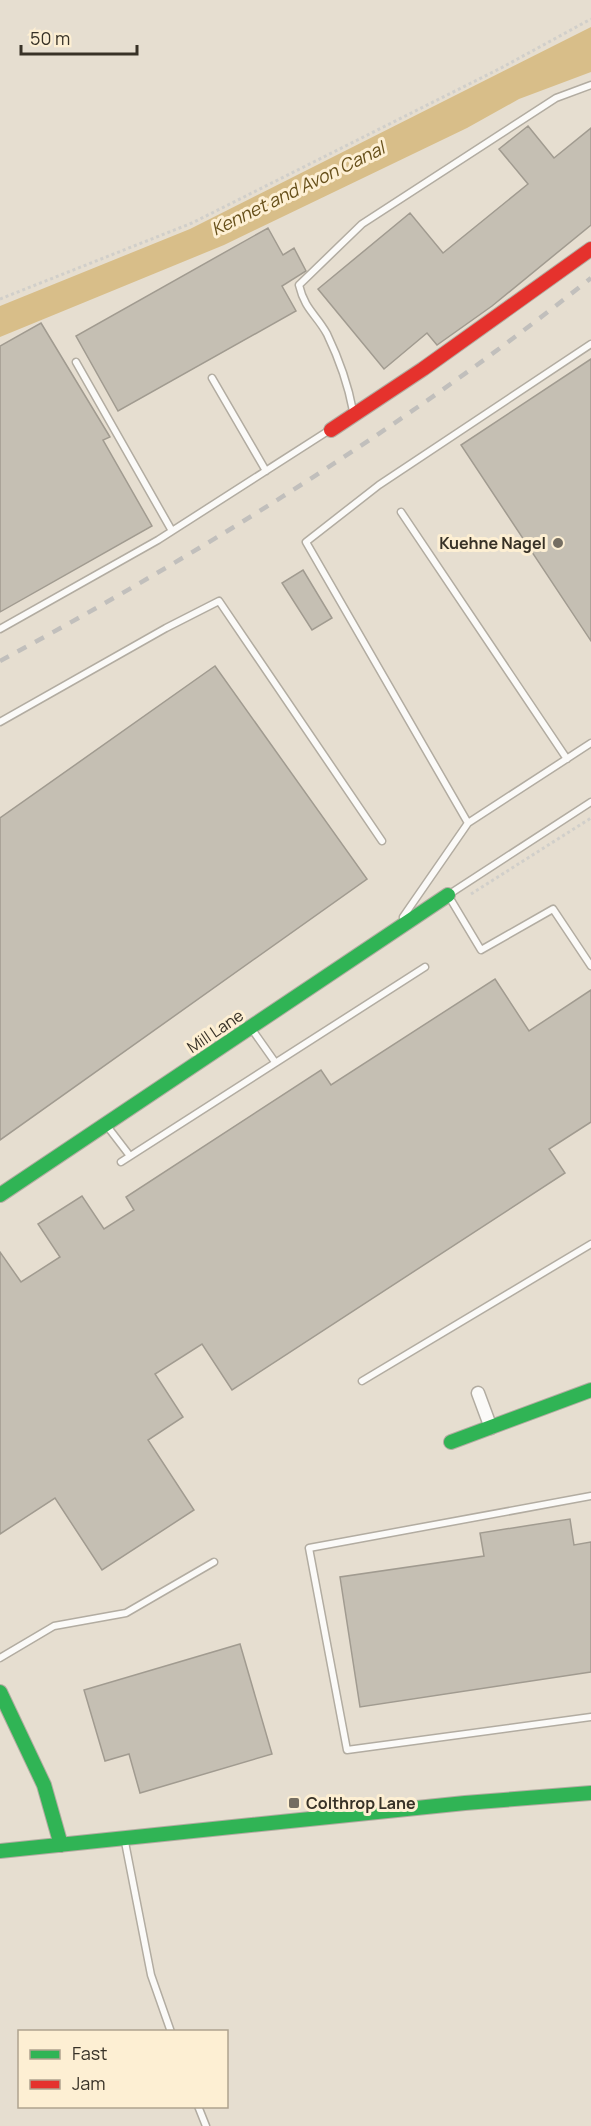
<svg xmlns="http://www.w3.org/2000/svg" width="591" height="2126" font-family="Manrope,sans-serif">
	<rect width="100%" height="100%" fill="#e6ded0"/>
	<!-- water -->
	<path fill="#d8be89" d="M591 27V72L519 99 467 128 224 245 0 337V306L190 229Z"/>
	<!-- building -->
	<path fill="#c5bfb3" stroke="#a19b90" stroke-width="1.5" d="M528 126 554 158 591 128V225L492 306 437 345 427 333 384 369 318 289 410 213 443 253 528 184 499 149Z
		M268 228 283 255 294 248 306 271 282 286 296 311 118 411 76 336Z
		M41 323 110 437 103 440 152 526 0 612V346Z
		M591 359V641L461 445Z
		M303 570 332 618 312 630 282 583Z
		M215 666 367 879 0 1140V818Z
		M495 979 529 1031 591 990V1122L549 1149 565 1173 232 1390 202 1344 155 1374 183 1417 148 1440 194 1510 102 1570 55 1498 0 1534V1252L21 1282 60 1257 38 1224 82 1196 104 1229 134 1210 126 1197 321 1070 331 1085Z
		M570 1519 574 1545 591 1542V1672L360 1707 340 1577 484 1556 480 1533Z
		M240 1644 272 1754 140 1793 129 1754 105 1761 84 1690Z"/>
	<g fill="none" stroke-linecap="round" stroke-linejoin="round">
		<defs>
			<path id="lane" d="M76 362 172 531
				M212 378 266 471
				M353 411C348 384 339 359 327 334 316 314 305 310 299 285L362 224 556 98 591 85
				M401 512 567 759
				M0 629 158 540 328 431
				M0 722 166 628 219 601 382 841
				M591 802 448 895 481 950 553 909 591 966
				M468 823 591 743
				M403 917 468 823 306 542 379 485 591 344
				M251 1028 275 1062
				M107 1126 130 1156
				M121 1162 425 967
				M362 1381 591 1244
				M591 1496 309 1548 347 1750 591 1717
				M0 1658 54 1626 126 1613 214 1562
				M125 1842 151 1975 171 2032
				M198 2106 206 2126"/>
			<path id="street" d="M478 1393 491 1428"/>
			<path id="fast" d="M0 1195 448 895
				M451 1442 591 1390
				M0 1692 44 1785 61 1845
				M0 1851 465 1803 591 1793"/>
			<path id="jam" d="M331 430 423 369 591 249"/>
		</defs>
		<!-- lane casing -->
		<use href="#lane" stroke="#b2aca1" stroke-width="9"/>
		<!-- street casing -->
		<use href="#street" stroke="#b2aca1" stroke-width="15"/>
		<!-- fast casing -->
		<use href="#fast" stroke="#b2aca1" stroke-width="16"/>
		<!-- jam casing -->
		<use href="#jam" stroke="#b2aca1" stroke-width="16"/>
		<!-- path -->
		<path stroke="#d1cfca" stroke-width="3" stroke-dasharray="3 3" stroke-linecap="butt" d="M0 299 192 223 501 68 591 19
			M471 894 591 818"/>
		<!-- lane -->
		<use href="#lane" stroke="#fbfaf8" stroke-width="6"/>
		<!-- street -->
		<use href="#street" stroke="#fbfaf8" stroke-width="12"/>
		<!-- fast -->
		<use href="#fast" stroke="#30b455" stroke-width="14"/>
		<!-- jam -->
		<use href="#jam" stroke="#e5322d" stroke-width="14"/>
		<!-- rail -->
		<path stroke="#c1bfbc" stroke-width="4.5" stroke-dasharray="10 10" stroke-linecap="butt" d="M0 661C205 551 410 423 591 278"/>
	</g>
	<!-- markers -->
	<g fill="#756e62" stroke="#fdefd3" stroke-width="2">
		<circle cx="558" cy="543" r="6"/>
		<rect x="288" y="1797" width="12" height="12" rx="3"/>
	</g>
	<g text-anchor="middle" stroke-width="6" stroke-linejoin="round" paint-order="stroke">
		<!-- poi labels -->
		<g font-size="16" font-weight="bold" fill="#383227" stroke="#fdefd3" text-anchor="end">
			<text x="546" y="549">Kuehne Nagel</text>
			<text x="306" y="1809" text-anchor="start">Colthrop Lane</text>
		</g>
		<!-- street labels -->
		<g font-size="16" fill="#383227" stroke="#fdefd3">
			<text transform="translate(215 1031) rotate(-34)" y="6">Mill Lane</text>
		</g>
		<!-- water labels -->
		<g font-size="18" font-style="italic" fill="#664f19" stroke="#fdefd3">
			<text transform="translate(298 189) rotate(-26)" y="6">Kennet and Avon Canal</text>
		</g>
	</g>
	<!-- legend -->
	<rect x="18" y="2030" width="210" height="78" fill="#fdefd3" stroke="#aea38e" stroke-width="1.5"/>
	<rect x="30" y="2050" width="30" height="9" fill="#30b455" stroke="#aea38e" stroke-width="1.5"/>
	<text x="72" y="2060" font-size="18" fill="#383227">Fast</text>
	<rect x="30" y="2080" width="30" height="9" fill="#e5322d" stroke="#aea38e" stroke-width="1.5"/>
	<text x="72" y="2090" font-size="18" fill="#383227">Jam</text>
	<!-- scale -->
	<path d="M21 45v9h116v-9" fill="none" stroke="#383227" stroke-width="3"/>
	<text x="30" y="45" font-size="18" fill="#383227" stroke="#fdefd3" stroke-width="4.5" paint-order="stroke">50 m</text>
</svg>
